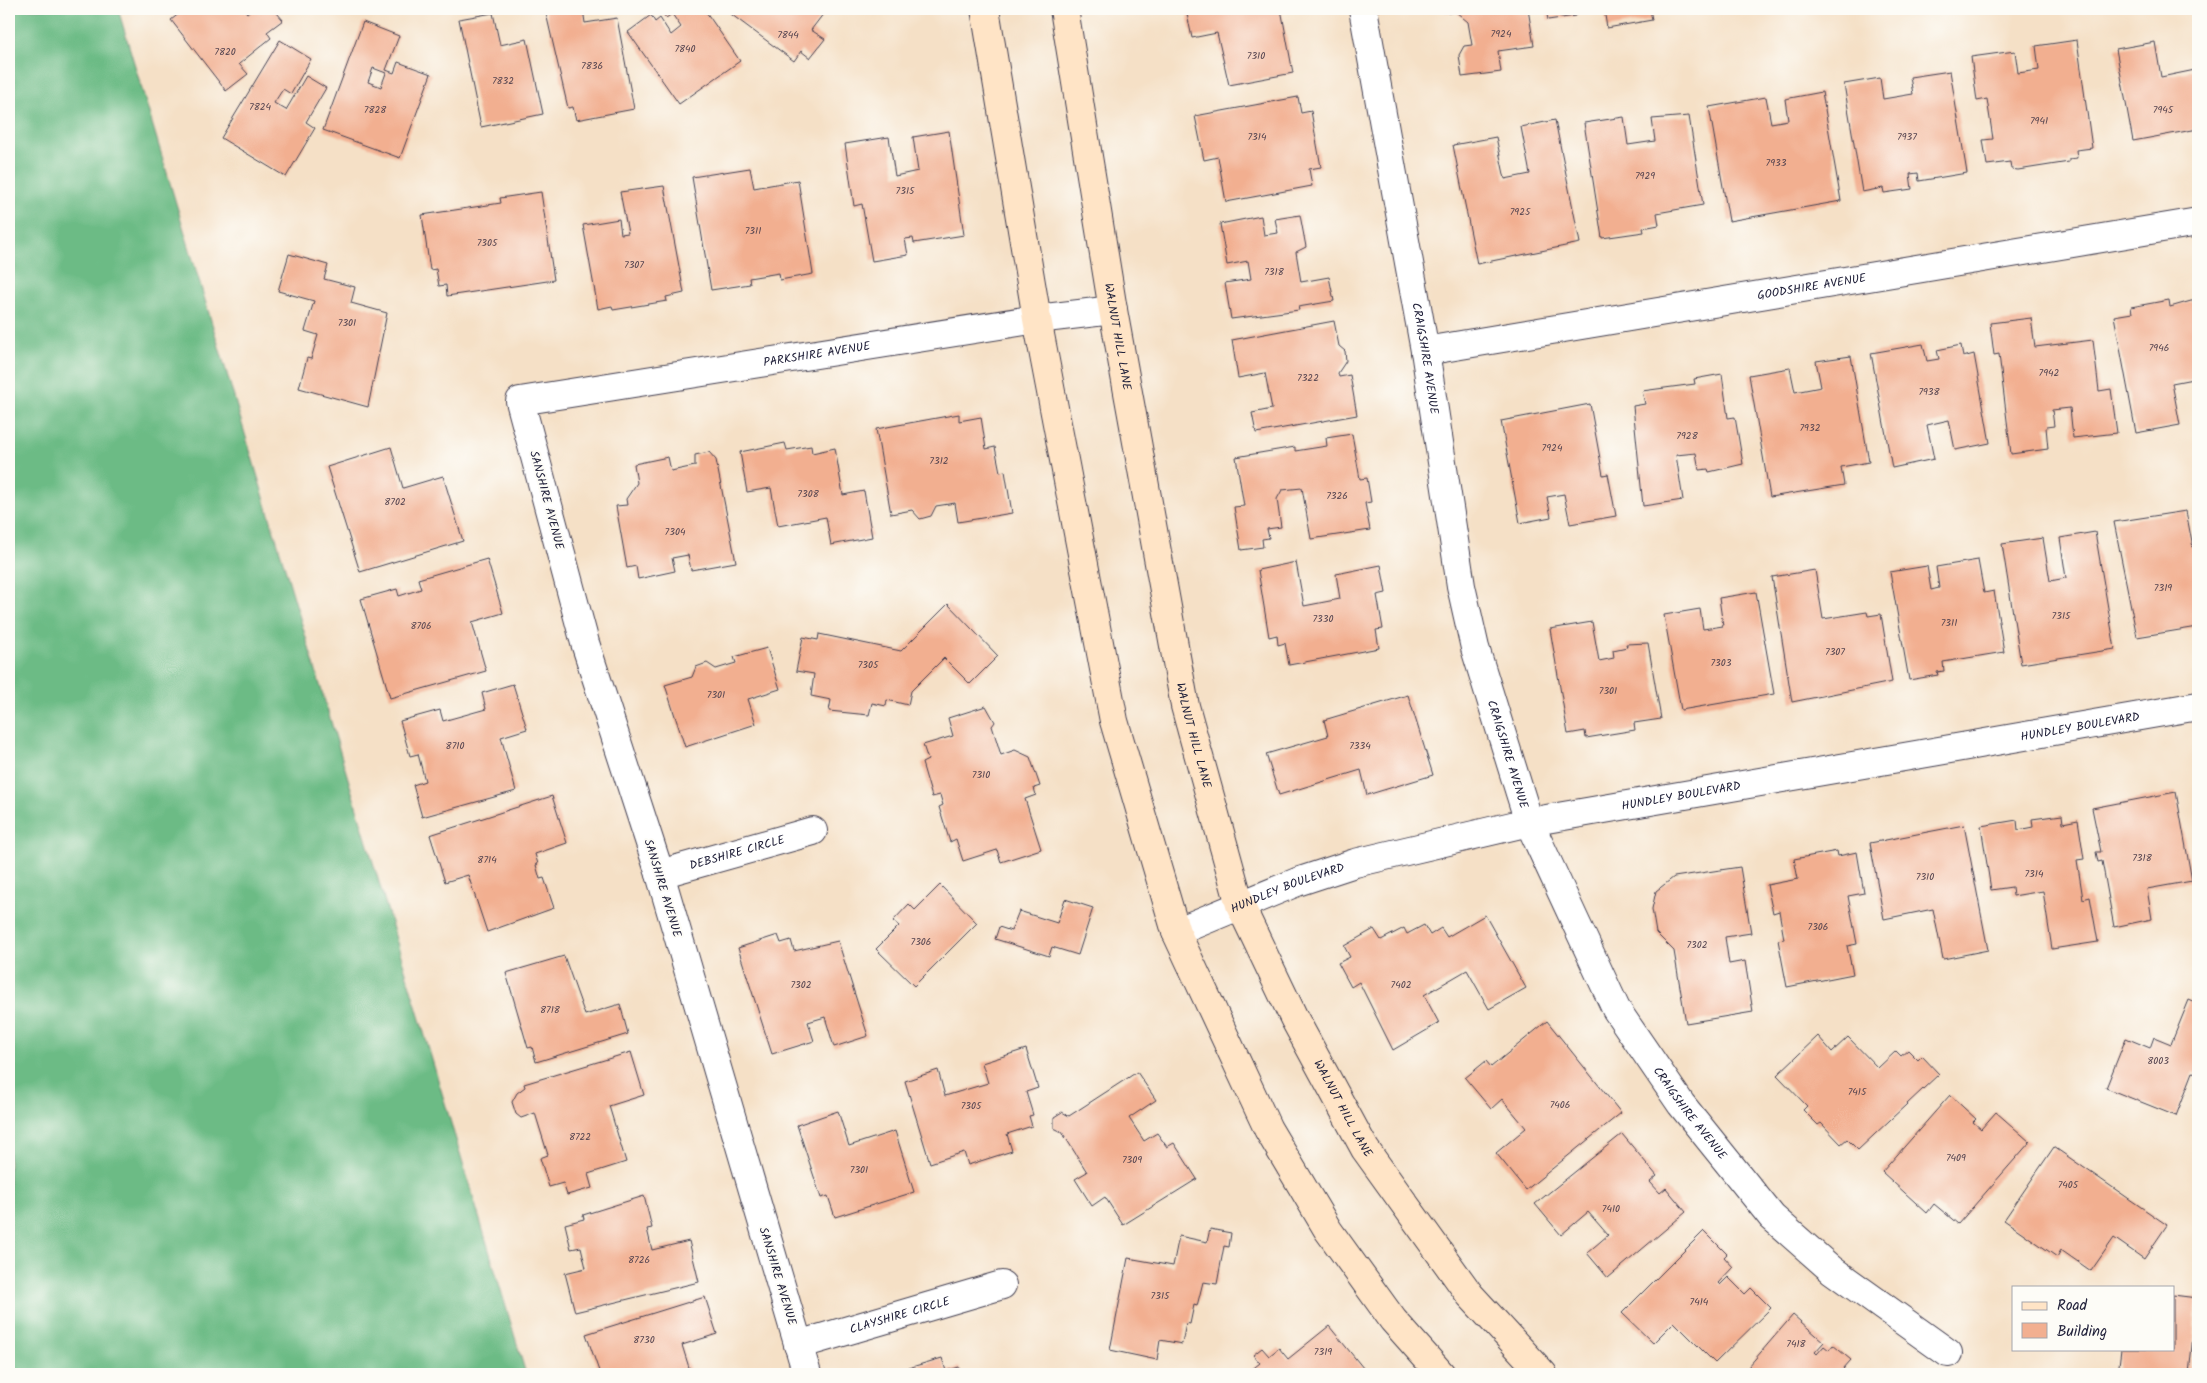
<svg xmlns="http://www.w3.org/2000/svg" width="2207" height="1383" font-family="Kalam,sans-serif">
	<rect width="100%" height="100%" fill="#fdfcf7"/>
	<filter id="ink" filterUnits="userSpaceOnUse"><feTurbulence type="fractalNoise" baseFrequency=".02" numOctaves="2"/><feDisplacementMap in="SourceGraphic" scale="10" xChannelSelector="R" yChannelSelector="G"/><feConvolveMatrix kernelMatrix="1 2 1 2 8 2 1 2 1" color-interpolation-filters="sRGB"/></filter>
	<filter id="wash" filterUnits="userSpaceOnUse"><feTurbulence type="fractalNoise" baseFrequency=".0096" numOctaves="4" result="noise"/><feDisplacementMap in="SourceGraphic" scale="20" xChannelSelector="R" yChannelSelector="G"/><feGaussianBlur stdDeviation="1.12" result="paint"/><feColorMatrix in="noise" values="0 0 0 0 0 0 0 0 0 0 0 0 0 0 0 0 0 1.4 0 .05"/><feComposite in="paint" operator="in"/></filter>
	<g filter="url(#wash)">
		<rect width="100%" height="100%" fill="#f5e0c6"/>
		<!-- forest -->
		<path fill="#6cbb85" stroke="#476e60" d="M9 9H118L526 1374H9Z"/>
		<g id="blocks">
			<!-- building -->
			<path fill="#f2af90" fill-rule="evenodd" d="M185 9H243L247 13 252 9H282L277 13 283 20 267 32 271 38 239 64 248 74 226 91 171 20Z
				M545 9H583L585 23 617 18 634 109 576 120 573 107 568 108Z
				M660 9H704L740 61 679 104 628 32 651 15 655 22 660 18 671 35 681 27 672 14 666 18Z
				M724 9H827L811 30 825 39 810 58 801 51 794 61Z
				M1186 9H1229V11L1244 9H1281L1293 73 1229 85 1217 33 1192 38Z
				M1442 9H1528L1534 46 1498 51 1501 72 1462 77 1459 55 1464 46 1472 45 1468 22 1456 12 1448 13Z
				M1546 9H1579L1575 16 1548 20Z
				M1604 9H1650L1652 20 1607 28Z
				M493 13 500 45 527 39 543 114 481 127 459 19Z
				M363 22 399 36 386 70 394 73 398 62 431 74 400 158 323 130ZM373 68 386 73 381 87 368 82Z
				M280 40 311 59 291 94 283 89 274 103 286 110 306 76 326 88 306 122 315 128 286 177 221 138Z
				M2077 40 2092 148 2076 150 2077 158 2069 159V162L2018 170 2011 169 2010 162 1987 165 1983 140 1993 139 1987 99 1977 101 1971 57 2015 51 2018 73 2039 70 2036 46Z
				M2155 42 2161 77 2195 70 2198 88V129L2133 141 2116 49Z
				M1950 71 1967 173 1919 181 1918 173 1910 174 1912 189 1884 193 1883 188 1862 192 1844 84 1880 78 1883 99 1913 94 1910 77Z
				M1822 92 1841 201 1729 221 1709 107 1766 97 1771 123 1788 120 1785 99Z
				M1298 97 1301 113 1311 111 1321 167 1309 169 1312 186 1226 202 1218 157 1204 160 1195 116Z
				M1689 116 1703 205 1657 213 1659 225 1643 228 1644 232 1602 238 1584 123 1624 117 1628 145 1655 141 1652 119Z
				M1555 120 1580 243 1477 264 1453 145 1496 137 1505 179 1530 174 1521 127Z
				M949 131 964 235 914 243 913 238 905 239 908 255 872 261 862 204 854 206 845 144 889 137 895 176 918 171 913 137Z
				M750 168 754 188 798 180 813 274 780 280 779 273 749 278 750 284 711 290 692 177Z
				M664 186 684 293 666 297 667 301 613 310 612 306 598 309 583 225 619 219 621 234 628 233 620 192Z
				M541 192 554 280 447 296 446 285 439 286 436 269 430 270 422 215 501 203 500 198Z
				M1300 215 1306 247 1296 252 1301 282 1329 277 1334 301 1298 307 1299 310 1231 319 1225 283 1251 279 1248 261 1227 265 1220 224 1261 216 1264 235 1278 233 1275 219Z
				M289 254 328 265 324 279 355 287 351 303 387 313 368 407 299 388 307 358 311 359 318 335 305 331 314 301 278 291Z
				M2198 299V378L2172 383 2180 425 2136 433 2114 316 2132 313 2131 307 2169 300 2170 307Z
				M2031 318 2035 347 2093 340 2099 391 2111 389 2117 433 2073 438 2070 408 2052 410 2054 426 2046 427 2048 449 2011 454 1999 354 1994 355 1990 323Z
				M1334 321 1339 346 1345 351 1346 361 1338 373 1339 377 1350 375 1357 415 1256 433 1252 413 1272 409 1265 373 1238 378 1232 340Z
				M1923 344 1927 361 1939 359 1937 350 1961 345 1963 357 1974 354 1990 443 1955 450 1949 420 1927 425 1934 459 1892 468 1871 353Z
				M1851 356 1869 462 1841 467 1844 485 1770 497 1749 375 1790 368 1795 392 1821 387 1816 361Z
				M1722 374 1728 418 1735 417 1743 464 1709 472 1708 469 1699 470 1696 453 1676 455 1683 500 1643 506 1633 406 1645 404 1642 391 1695 384 1694 379Z
				M1590 404 1603 475 1608 474 1616 516 1570 524 1564 494 1547 497 1551 517 1520 523 1501 421Z
				M959 414V421L981 417 986 449 995 447 1000 472 1005 471 1012 513 958 522 955 503 936 506 931 516 920 519 912 510 891 514 876 429Z
				M1352 434 1360 479 1367 478 1371 502 1365 503 1370 530 1311 539 1302 488 1282 490 1277 499 1281 527 1267 529 1269 538 1262 539 1263 547 1241 550 1234 507 1244 506 1236 457 1295 447V451L1327 446 1326 438Z
				M785 443 787 450 811 446 812 453 835 448 843 495 864 491 872 537 831 545 826 517 778 526 771 488 747 492 740 452Z
				M391 447 403 488 443 476 463 541 360 572 327 467Z
				M709 452 716 460 736 562 691 570 688 555 672 558 675 571 638 579 636 566 627 568 616 506 627 505 626 499 637 483 634 464 668 457 671 471 695 466V455Z
				M2186 511 2193 548 2198 547V627L2137 637 2114 522Z
				M2095 532 2115 649 2021 664 2002 544 2043 538 2050 581 2066 578 2060 538Z
				M487 559 503 613 472 622 486 671 390 698 361 599 397 589 399 596 421 589 418 579Z
				M1978 560 1984 593 1994 591 2004 652 1943 662 1944 671 1937 672 1938 675 1909 680 1890 572 1927 566 1931 590 1939 588 1936 567Z
				M1296 562 1304 606 1340 599 1336 574 1381 565 1386 593 1377 595 1383 629 1376 630 1379 648 1289 665 1285 643 1278 645 1277 635 1269 637 1258 570Z
				M1815 570 1823 619 1867 612 1868 616 1881 614 1892 682 1792 702 1772 577Z
				M1756 592 1774 694 1681 710 1664 615 1700 609 1703 629 1723 626 1719 598Z
				M948 604 998 656 970 684 944 658 911 691 908 705 887 700 886 706 872 703 869 715 829 711 831 700 811 696 814 674 796 671 803 637 818 640 819 634 901 651Z
				M1592 622 1599 661 1614 658 1613 650 1627 647 1626 644 1648 643 1661 719 1634 723 1635 730 1586 738 1585 731 1568 734 1550 629Z
				M767 648 780 689 748 699 756 724 685 747 665 685 692 677 696 667 707 663 716 669 736 663 734 657Z
				M513 684 527 729 501 737 516 791 422 817 413 785 425 781 418 754 410 756 400 721 440 710 443 721 486 709 482 693Z
				M1408 695 1433 775 1367 795 1361 770 1279 795 1266 754 1328 736 1324 720Z
				M986 706 995 722 992 726 1001 755 1015 750 1030 757 1040 786 1034 788 1036 795 1025 799 1041 849 1001 862 997 850 963 861 956 839 950 842 939 807 943 805 940 795 932 797 922 763 928 760 923 745 953 736 948 718Z
				M2176 792 2192 881 2147 889 2152 919 2114 927 2102 861 2098 862 2096 852H2101L2092 808Z
				M552 796 567 843 535 854 538 864 536 865 540 879 544 878 554 908 487 932 468 875 445 882 430 835Z
				M2062 815 2063 823 2078 820 2084 859 2077 860 2083 899 2090 897 2098 942 2052 949 2043 891 2013 896 2012 887 1991 890 1981 826 2017 820 2018 830 2033 827 2032 819Z
				M1964 825 1988 950 1943 959 1933 909 1884 919 1870 843Z
				M1837 851 1838 856 1857 852 1864 893 1848 896 1857 944 1847 946 1853 974 1787 987 1778 940 1784 939 1779 911 1773 913 1767 885 1798 879 1794 859Z
				M1740 867 1751 933 1725 937 1729 964 1745 961 1753 1012 1686 1023 1674 951 1656 933 1652 909 1656 891 1674 877Z
				M940 885 977 923 914 986 876 949 899 926 893 921 909 904 915 910Z
				M1065 899 1093 908 1078 955 1052 947 1049 956 995 939 999 927 1011 931 1019 911 1057 923Z
				M1485 915 1526 988 1489 1009 1467 970 1424 995 1439 1023 1393 1050 1359 982 1351 987 1338 963 1350 957 1344 946 1374 929 1381 940 1404 928 1407 934 1424 925 1430 935 1441 928 1447 937Z
				M778 935 781 943 791 940 794 951 838 941 868 1036 834 1047 825 1017 808 1022 814 1041 772 1054 738 948Z
				M564 956 585 1015 620 1004 628 1034 536 1062 532 1047 528 1048 506 973Z
				M2189 1000 2198 1004V1074L2193 1072 2176 1116 2106 1088 2126 1038 2150 1048 2154 1037 2171 1044Z
				M1547 1021 1621 1113 1526 1190 1496 1153 1526 1128 1502 1099 1491 1109 1465 1078 1486 1061 1491 1067Z
				M1818 1036 1832 1052 1848 1037 1878 1068 1896 1051 1901 1056 1908 1050 1918 1060 1922 1056 1939 1074 1858 1150 1847 1139 1841 1144 1821 1123 1818 1125 1803 1110 1807 1106 1777 1075Z
				M1026 1049 1038 1088 1026 1092 1033 1115 1029 1116 1032 1126 1007 1134 1012 1151 968 1165 964 1152 930 1163 905 1081 938 1070 945 1096 988 1083 982 1063Z
				M631 1052 644 1095 609 1106 626 1162 588 1174 592 1188 567 1195 563 1183 549 1187 540 1158 548 1155 535 1113 521 1118 516 1114 512 1102 517 1093 525 1087 524 1084Z
				M1137 1072 1156 1100 1129 1118 1144 1141 1157 1133 1167 1147 1174 1143 1197 1179 1123 1225 1105 1197 1092 1206 1075 1179 1087 1172 1062 1132 1054 1128V1117L1062 1112 1069 1116Z
				M1950 1095 1976 1119 1973 1122 1981 1129 1996 1112 2030 1142 1958 1224 1934 1204 1927 1213 1882 1172Z
				M838 1111 849 1146 895 1131 914 1192 835 1217 828 1196 821 1198 797 1125Z
				M1622 1134 1657 1176 1650 1182 1660 1193 1666 1188 1686 1212 1608 1278 1587 1253 1608 1235 1588 1212 1561 1235 1535 1204Z
				M2054 1147 2167 1225 2144 1259 2114 1238 2091 1271 2061 1250 2057 1257 2004 1220Z
				M644 1196 652 1228 647 1229 652 1250 689 1241 699 1282 575 1312 565 1273 586 1268 581 1247 571 1249 565 1224 584 1219 583 1215Z
				M1210 1229 1231 1233 1229 1247 1224 1246 1217 1284 1203 1282 1197 1306 1194 1305 1190 1324 1186 1323 1182 1344 1160 1340 1157 1360 1110 1350 1128 1258 1173 1266 1179 1236 1207 1242Z
				M1704 1231 1727 1254 1724 1257 1733 1267 1718 1283 1720 1285 1728 1277 1745 1294 1751 1288 1771 1308 1715 1363 1674 1322 1653 1343 1622 1313Z
				M2173 1295 2197 1298 2189 1374H2118L2121 1349H2173Z
				M705 1297 717 1334 682 1345 691 1374H600L586 1334Z
				M1793 1315 1824 1342 1815 1352 1817 1354 1824 1346 1829 1350 1833 1345 1851 1360 1843 1369 1850 1374H1742Z
				M1329 1326 1368 1374H1253L1250 1371 1260 1363 1253 1355 1262 1348 1269 1356 1279 1348 1288 1359Z
				M942 1358 946 1371 959 1367 961 1374H888Z"/>
		</g>
	</g>
	<g filter="url(#ink)">
		<use href="#blocks" fill-opacity="0" stroke="#423e50" stroke-width="1"/>
		<g fill="none" stroke-linecap="round" stroke-linejoin="round">
			<defs>
				<g id="street">
					<path id="s1" d="M1363 9 1425 351 1461 586 1475 648 1529 822 1616 1009 1681 1104 1772 1217 1832 1270 1948 1353"/>
					<path id="s2" d="M1425 351 2198 222"/>
					<path id="s3" d="M660 874 813 831"/>
					<path id="s4" d="M1176 932 1297 882 1355 863 1529 822 2198 706"/>
					<path id="s5" d="M798 1345 1002 1285"/>
					<path id="s6" d="M807 1374 660 874 585 643 520 401 1037 319 1113 310"/>
				</g>
				<g id="secondary">
					<path d="M985 9 1037 319 1114 721 1176 932 1268 1129 1328 1230 1393 1320 1441 1374"/>
					<path id="s7" d="M1064 9 1113 310 1185 706 1240 905 1294 1018 1365 1149 1470 1295 1543 1374"/>
				</g>
			</defs>
			<!-- street casing -->
			<use href="#street" stroke="#423e50" stroke-width="30"/>
			<!-- secondary casing -->
			<use href="#secondary" stroke="#423e50" stroke-width="30"/>
			<!-- street -->
			<use href="#street" stroke="#fff" stroke-width="28"/>
			<!-- secondary -->
			<use href="#secondary" stroke="#ffe4c6" stroke-width="28"/>
		</g>
	</g>
	<g text-anchor="middle" stroke-width="4" stroke-linejoin="round" paint-order="stroke">
		<!-- number labels -->
		<g font-size="10" fill="#564550">
			<text x="1501" y="37">7924</text>
			<text x="788" y="38">7844</text>
			<text x="685" y="52">7840</text>
			<text x="225" y="55">7820</text>
			<text x="1256" y="59">7310</text>
			<text x="592" y="69">7836</text>
			<text x="503" y="84">7832</text>
			<text x="260" y="110">7824</text>
			<text x="375" y="113">7828</text>
			<text x="2163" y="113">7945</text>
			<text x="2039" y="124">7941</text>
			<text x="1257" y="140">7314</text>
			<text x="1907" y="140">7937</text>
			<text x="1776" y="166">7933</text>
			<text x="1645" y="179">7929</text>
			<text x="905" y="194">7315</text>
			<text x="1520" y="215">7925</text>
			<text x="753" y="234">7311</text>
			<text x="487" y="246">7305</text>
			<text x="634" y="268">7307</text>
			<text x="1274" y="275">7318</text>
			<text x="347" y="326">7301</text>
			<text x="2159" y="351">7946</text>
			<text x="2049" y="376">7942</text>
			<text x="1308" y="381">7322</text>
			<text x="1929" y="395">7938</text>
			<text x="1810" y="431">7932</text>
			<text x="1687" y="439">7928</text>
			<text x="1552" y="451">7924</text>
			<text x="939" y="464">7312</text>
			<text x="808" y="497">7308</text>
			<text x="1337" y="499">7326</text>
			<text x="395" y="505">8702</text>
			<text x="675" y="535">7304</text>
			<text x="2163" y="591">7319</text>
			<text x="2061" y="619">7315</text>
			<text x="1323" y="622">7330</text>
			<text x="1949" y="626">7311</text>
			<text x="421" y="629">8706</text>
			<text x="1835" y="655">7307</text>
			<text x="1721" y="666">7303</text>
			<text x="868" y="668">7305</text>
			<text x="1608" y="694">7301</text>
			<text x="716" y="698">7301</text>
			<text x="455" y="749">8710</text>
			<text x="1360" y="749">7334</text>
			<text x="981" y="778">7310</text>
			<text x="2142" y="861">7318</text>
			<text x="487" y="863">8714</text>
			<text x="2034" y="877">7314</text>
			<text x="1925" y="880">7310</text>
			<text x="1818" y="930">7306</text>
			<text x="921" y="945">7306</text>
			<text x="1697" y="948">7302</text>
			<text x="801" y="988">7302</text>
			<text x="1401" y="988">7402</text>
			<text x="550" y="1013">8718</text>
			<text x="2158" y="1064">8003</text>
			<text x="1857" y="1095">7415</text>
			<text x="1560" y="1108">7406</text>
			<text x="971" y="1109">7305</text>
			<text x="580" y="1140">8722</text>
			<text x="1956" y="1161">7409</text>
			<text x="1132" y="1163">7309</text>
			<text x="859" y="1173">7301</text>
			<text x="2068" y="1188">7405</text>
			<text x="1611" y="1212">7410</text>
			<text x="639" y="1263">8726</text>
			<text x="1160" y="1299">7315</text>
			<text x="1699" y="1305">7414</text>
			<text x="644" y="1343">8730</text>
			<text x="1796" y="1347">7418</text>
			<text x="1323" y="1355">7319</text>
		</g>
		<!-- street labels -->
		<g font-size="12" fill="#22223b" stroke="#fdfcf7">
			<text dy="4" stroke="none"><textPath href="#s2" startOffset="392">GOODSHIRE AVENUE</textPath></text>
			<text dy="4" stroke="none"><textPath href="#s7" startOffset="332">WALNUT HILL LANE</textPath></text>
			<text dy="4" stroke="none"><textPath href="#s6" startOffset="1315">PARKSHIRE AVENUE</textPath></text>
			<text dy="4" stroke="none"><textPath href="#s1" startOffset="355">CRAIGSHIRE AVENUE</textPath></text>
			<text transform="translate(547 500) rotate(75)" y="4">SANSHIRE AVENUE</text>
			<text dy="4" stroke="none"><textPath href="#s4" startOffset="930">HUNDLEY BOULEVARD</textPath></text>
			<text dy="4" stroke="none"><textPath href="#s7" startOffset="738">WALNUT HILL LANE</textPath></text>
			<text dy="4" stroke="none"><textPath href="#s1" startOffset="760">CRAIGSHIRE AVENUE</textPath></text>
			<text dy="4" stroke="none"><textPath href="#s4" startOffset="525">HUNDLEY BOULEVARD</textPath></text>
			<text dy="4" stroke="none"><textPath href="#s3" startOffset="80">DEBSHIRE CIRCLE</textPath></text>
			<text transform="translate(663 888) rotate(73)" y="4">SANSHIRE AVENUE</text>
			<text dy="4" stroke="none"><textPath href="#s4" startOffset="120">HUNDLEY BOULEVARD</textPath></text>
			<text dy="4" stroke="none"><textPath href="#s7" startOffset="1142">WALNUT HILL LANE</textPath></text>
			<text dy="4" stroke="none"><textPath href="#s1" startOffset="1165">CRAIGSHIRE AVENUE</textPath></text>
			<text transform="translate(778 1276) rotate(73)" y="4">SANSHIRE AVENUE</text>
			<text dy="4" stroke="none"><textPath href="#s5" startOffset="106">CLAYSHIRE CIRCLE</textPath></text>
		</g>
	</g>
	<!-- margin -->
	<rect width="2207" height="1383" fill="none" stroke="#fdfcf7" stroke-width="30"/>
	<!-- legend -->
	<rect x="2012" y="1286" width="162" height="65" fill="#fdfcf7" stroke="#a5a5ac"/>
	<rect x="2022" y="1302" width="25" height="8" fill="#ffe4c6" stroke="#a5a5ac"/>
	<text x="2057" y="1310" font-size="15" fill="#22223b">Road</text>
	<rect x="2022" y="1323" width="25" height="15" fill="#f2af90" stroke="#a5a5ac"/>
	<text x="2057" y="1336" font-size="15" fill="#22223b">Building</text>
</svg>
